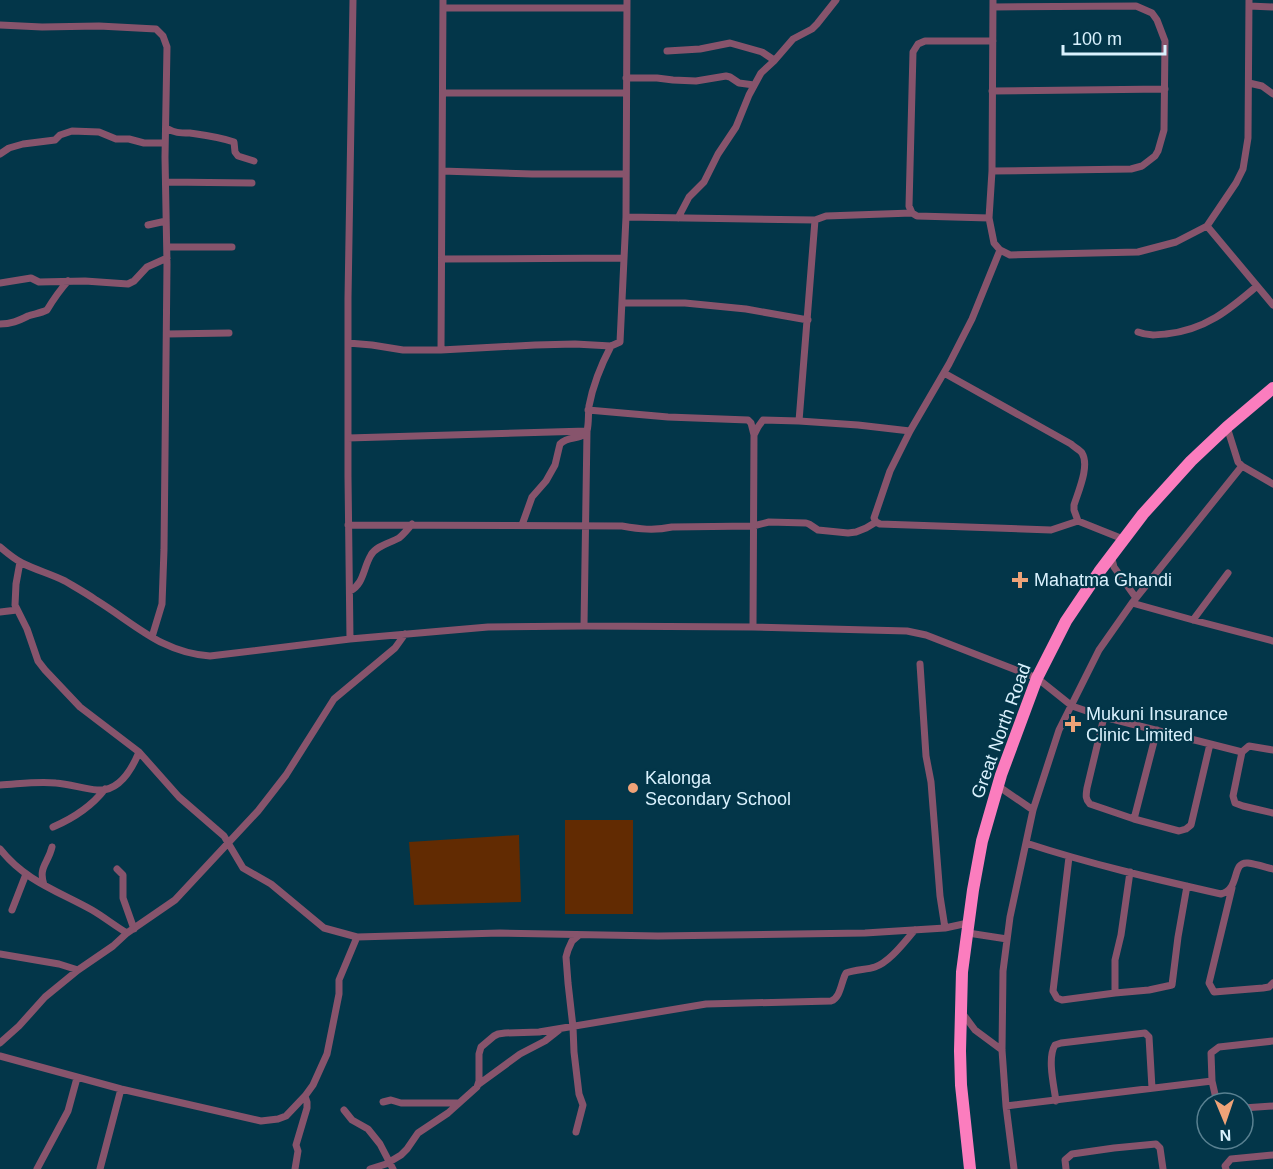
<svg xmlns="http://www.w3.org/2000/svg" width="1273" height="1169" font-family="Helvetica,sans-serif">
	<rect width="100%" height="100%" fill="#033649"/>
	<!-- green -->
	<path fill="#622b02" d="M565 820H633V914H565Z
		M519 835 521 902 414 905 409 842Z"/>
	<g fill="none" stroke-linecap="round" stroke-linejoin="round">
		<!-- street -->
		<path stroke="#87546c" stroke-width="7" d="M993 0 992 171 989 218 994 243 1000 250 1010 255 1138 252 1176 242 1207 226 1236 183 1243 169 1248 138 1249 0
			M1249 6 1273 7
			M443 8H627
			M0 25 42 27 99 26 156 29 163 36 167 47 165 157 167 264 164 550 162 604 152 637
			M667 51 700 49 730 43 762 52 774 60
			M626 78H657L673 80 696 81 726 76 730 77 739 83 754 85
			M1249 83 1262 86 1273 94
			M992 91 1165 89
			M443 93H626
			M166 128C175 133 179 133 190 133 204 135 220 137 234 142L235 152 238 156 254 161
			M0 154 9 148 23 144 55 140 60 135 72 131 99 132 116 139H129L144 143H165
			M442 171 532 174H626
			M992 171 1131 169 1142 166 1155 156 1158 151 1164 130 1165 41 1157 20 1152 13 1136 6 993 7
			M166 182 252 183
			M626 217 815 220 826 216 912 213
			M678 218 689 197 704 182 718 154 736 127 749 95 761 73 774 61 793 39 812 29 817 24 836 0
			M989 218 917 216 912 213 909 206 913 52 918 44 925 41H993
			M815 220 799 421 858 425 910 431
			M148 225 166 221
			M1207 226 1273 305
			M167 247H232
			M1000 250 972 319 949 364 910 431 890 471 874 518 876 522 880 524 1051 530 1078 521 1123 539
			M442 259 624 258
			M0 283 31 278 39 282 85 281 128 284 134 281 147 267 167 258
			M623 303H685L746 309 808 320
			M0 324C11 324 18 321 28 316 34 314 41 313 47 310 53 300 59 291 68 281
			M1138 332C1148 336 1156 335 1166 334 1205 330 1229 310 1257 286
			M167 334 229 333
			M348 343 372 345 403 350H441L535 345 575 344 611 346 620 342 626 217 627 0
			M441 350 443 0
			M944 373 1071 444C1074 447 1080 450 1082 453 1090 466 1078 492 1074 505V510L1078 521
			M588 410 668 417 748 420 751 423 754 435
			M348 438 587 431 584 626
			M1242 466 1273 484
			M348 525 622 526C639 529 654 531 672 527L753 526 769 522 806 523 809 524 818 530 848 533 856 532 866 528 876 522
			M522 525 532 497 546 481 555 465 560 444C570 434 579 442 587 431 589 423 588 415 589 406 593 385 601 365 611 346
			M0 547C7 553 14 559 22 563 36 570 51 574 65 581 75 587 86 593 96 600 135 624 162 653 210 656L350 639 488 627 584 626 753 627 907 631 926 635 1037 678 1072 706 1104 717 1242 752
			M1111 555 1114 567 1136 598
			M20 562 16 584 15 605 27 629 38 661 45 670 80 707 139 752 179 797 224 836 243 868 271 884 324 928 357 937
			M350 591C364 584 363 568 371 555 376 546 390 543 399 538 404 534 408 529 412 524
			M1132 603 1193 620 1273 641
			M0 612 17 610
			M1193 620 1228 573
			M753 627 754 435 758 427 763 420 799 421
			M350 639 348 477V298L353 0
			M920 664 926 756 931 782 940 896 945 928
			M1104 717 1087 788C1086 795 1085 799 1090 804L1134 819 1179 831 1186 829 1191 825 1210 744
			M1273 750 1249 746 1242 752 1233 796 1235 803 1243 806 1273 813
			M0 785C19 784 37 781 56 783 70 784 84 789 97 790 119 792 132 769 139 752
			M998 786 1033 810
			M1134 819 1157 730
			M53 827C74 818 91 807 105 789
			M1026 843C1090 864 1155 879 1221 894 1241 889 1231 861 1248 863 1256 864 1265 867 1273 869
			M0 849C25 881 58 891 92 910 104 917 115 926 127 933
			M1069 857 1053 991 1057 998 1062 1000 1115 993V960L1121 935 1130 872
			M117 869 123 875V898L134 929
			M44 885C38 867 48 864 52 847
			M1232 888 1209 983 1214 992 1263 988 1269 987 1273 983
			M12 910 26 874
			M968 933 1007 939
			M0 954 59 964 78 970
			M1115 993 1149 990 1172 985 1178 937 1187 886
			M963 1014 975 1030 1002 1050
			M0 1043 19 1026 45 997 78 970 113 946 127 933 175 900 258 811 286 775 334 699 395 648 405 634
			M0 1056 121 1089 261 1121 278 1119 286 1116 305 1096 313 1085 327 1054 339 994V980L357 937 500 933 658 936 865 933 945 928 968 923
			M479 1084 520 1054 545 1041 559 1030
			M1056 1101C1054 1086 1047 1058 1055 1045L1061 1043 1145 1033 1149 1037 1152 1088
			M383 1102 391 1100 401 1103H458
			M1217 1103 1212 1081 1211 1053 1219 1047 1273 1041
			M1006 1106 1212 1081
			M1243 1108 1273 1106
			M344 1110 352 1120 368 1129 380 1144 393 1169
			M576 1132 583 1105 579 1094 574 1052 573 1027 568 983 566 957 568 950 572 941 579 935
			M37 1169 68 1111 77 1078
			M100 1169 121 1089
			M295 1169 298 1151 296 1145 307 1108V1102L305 1096
			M370 1169 386 1164 401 1155 407 1149 418 1133 448 1113 477 1087 479 1081V1054L481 1047 494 1036 498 1034 505 1033 539 1032 706 1004 831 1001C840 998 841 984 845 975L846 973C856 969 866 970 875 967 890 962 905 941 915 930
			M1014 1169 1006 1106 1002 1050 1003 971 1010 917 1033 810 1059 730 1099 650 1132 603 1242 466 1238 462 1227 427
			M1066 1169 1065 1160 1072 1154 1114 1148 1156 1144 1160 1148 1163 1169
			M1226 1169 1225 1166 1231 1159 1273 1155"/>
		<!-- highway -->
		<path stroke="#fb7dbe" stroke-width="12" d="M970 1169 961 1085 960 1051 962 972 973 890 982 841 1001 775 1037 678 1066 621 1099 572 1143 514 1191 461 1227 427 1273 388"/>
	</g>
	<!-- markers -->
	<g fill="#efa378" stroke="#033649" stroke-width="2">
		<path d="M1017 571h6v6h6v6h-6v6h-6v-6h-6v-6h6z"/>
		<path d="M1070 715h6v6h6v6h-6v6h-6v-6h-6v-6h6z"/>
		<circle cx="633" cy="788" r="6"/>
	</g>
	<g text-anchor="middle" stroke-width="4.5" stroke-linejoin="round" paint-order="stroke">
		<!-- poi labels -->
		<g font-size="18" fill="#daf2fe" stroke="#033649" text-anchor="start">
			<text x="1034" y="586">Mahatma Ghandi</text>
			<text x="1086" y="720">Mukuni Insurance<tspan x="1086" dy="21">Clinic Limited</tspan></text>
			<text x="645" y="784">Kalonga<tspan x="645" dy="21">Secondary School</tspan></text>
		</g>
		<!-- street labels -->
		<g font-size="18" fill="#daf2fe" stroke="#033649">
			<text transform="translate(1001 731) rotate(-70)" y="6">Great North Road</text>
		</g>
	</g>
	<!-- north arrow -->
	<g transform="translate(1225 1121) rotate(178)"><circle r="28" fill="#033649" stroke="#598191" stroke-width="1.5"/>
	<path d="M0-4.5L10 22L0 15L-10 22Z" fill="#efa378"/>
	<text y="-9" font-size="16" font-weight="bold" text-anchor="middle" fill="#daf2fe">N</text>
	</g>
	<!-- scale -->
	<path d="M1063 45v9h102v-9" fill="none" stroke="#daf2fe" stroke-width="3"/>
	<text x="1072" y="45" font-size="18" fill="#daf2fe" stroke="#033649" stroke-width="4.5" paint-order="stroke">100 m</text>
</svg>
